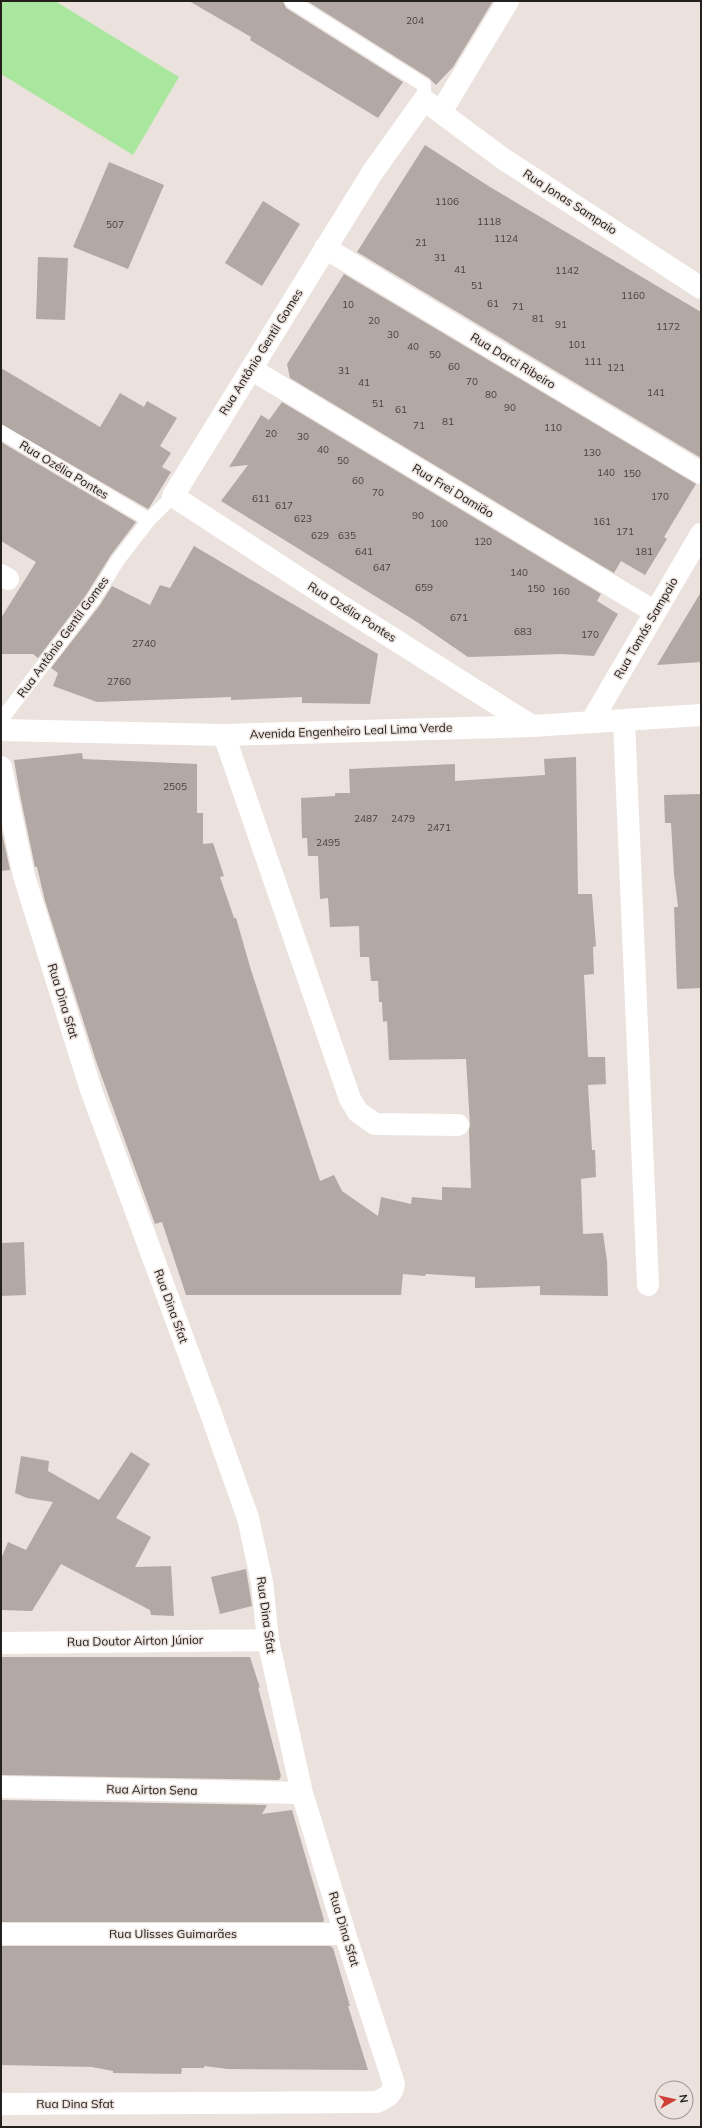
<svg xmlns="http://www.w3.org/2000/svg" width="702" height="2128" font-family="Mulish,sans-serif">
	<rect width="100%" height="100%" fill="#ebe1dd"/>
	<!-- green -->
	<path fill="#aae79e" d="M1 1H55L179 77 133 155 1 74Z"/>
	<!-- building -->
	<path fill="#b2a9a5" d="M189 1H283L286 8 403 82 378 118 250 40 251 37Z
		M307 1H493L453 67 436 85 429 78Z
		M425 145 490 187 701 312V458L357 252Z
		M109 162 164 185 128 269 73 247Z
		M263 201 300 224 262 286 225 263Z
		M38 257 68 258 65 320 36 319Z
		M344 274 696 484 664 537 667 539 645 575 621 561 614 573 290 378 287 364Z
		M1 368 100 427 120 393 144 407 147 401 177 418 160 446 171 453 162 467 171 472 149 508 148 509 1 424Z
		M282 402 601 594 597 601 618 614 594 656 562 654 468 657 417 622 221 501 248 465 229 467 261 415 269 420Z
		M1 442 136 522 111 555 86 595 38 658 33 654H1V618L36 562 1 541Z
		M194 546 378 654 370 704 302 703V697L231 700V697L97 702 53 686 58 673 51 668 100 605 112 586 150 605 160 585 170 588Z
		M701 592V662L657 665Z
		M82 753 83 759 197 764V813H203V844L213 843 224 876 220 877 234 918H236L251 970 320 1181 334 1175 342 1191 378 1216 381 1197 411 1204 412 1197 442 1200V1187L471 1188 469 1131 470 1125 466 1059 389 1060 387 1021 383 1022 382 1002H379L378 981H371L369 957H360L359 926 330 927 328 898 320 899 318 856H308L307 838H302L301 798 335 796V793H350L349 769 455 764V781L545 775 544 759 576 757 578 894H592L596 946 593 947 594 974 584 975 588 1057H605L606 1084 588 1085 592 1150H595L596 1177 581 1179 583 1234 603 1233 607 1261 608 1296 540 1295V1286L475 1288V1277L426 1274 425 1276 403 1274 401 1295H186L162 1222 155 1224 96 1061 45 901 37 867H35L20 795 14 760Z
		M701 794V988L677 989 674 907H678L674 874 671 823H665L664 795Z
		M1 828 10 870 1 871Z
		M24 1242 26 1295 1 1296V1243Z
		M131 1452 150 1464 116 1518 151 1537 135 1567 171 1566 174 1616 151 1615 150 1610 61 1564 32 1611 1 1610V1559L8 1542 26 1550 53 1502 27 1498 15 1493 21 1456 49 1461 48 1471 99 1500Z
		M246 1569 252 1606 220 1614 211 1577Z
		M1 1657H250L260 1688 258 1687 281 1776 279 1780 1 1775Z
		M1 1800 267 1805 262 1814 292 1810 324 1920 323 1922H1Z
		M1 1946H330L333 1948 350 2006H348L368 2070 228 2069 204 2066V2068H182L181 2074 113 2073V2071L92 2067 1 2065Z"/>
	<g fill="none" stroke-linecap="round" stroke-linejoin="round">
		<!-- service -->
		<path stroke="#fff" stroke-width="14" d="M291 1 424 85V100
			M1 432 149 520
			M1 720 93 600 118 560 149 520 173 496"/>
		<!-- minor -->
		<path stroke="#fff" stroke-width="22" d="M441 112 508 1
			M325 248 701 473
			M251 369 655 612
			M1 575 8 579
			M624 721 648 1285
			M591 722 701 534
			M532 726 343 607 173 496 372 173 424 100 502 158 701 288
			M224 735 350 1099 358 1112 375 1124 458 1125
			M1 767 24 876 91 1090 211 1414 248 1518 262 1582 268 1640 302 1793 345 1934 394 2084C392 2095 387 2097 377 2102L1 2104
			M1 1643 268 1640
			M1 1787 302 1793
			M1 1934H345"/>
		<!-- tertiary -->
		<path stroke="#fff" stroke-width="22" d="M1 730 224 735 532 726 701 715"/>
	</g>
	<g text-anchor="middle" stroke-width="3" stroke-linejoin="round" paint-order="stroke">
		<!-- number labels -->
		<g font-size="10" fill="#474240">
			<text x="415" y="24">204</text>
			<text x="447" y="205">1106</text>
			<text x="489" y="225">1118</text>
			<text x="115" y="228">507</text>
			<text x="506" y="242">1124</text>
			<text x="421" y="246">21</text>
			<text x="440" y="261">31</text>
			<text x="460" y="273">41</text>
			<text x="567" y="274">1142</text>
			<text x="477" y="289">51</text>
			<text x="633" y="299">1160</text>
			<text x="493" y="307">61</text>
			<text x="348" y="308">10</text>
			<text x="518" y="310">71</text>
			<text x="538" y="322">81</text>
			<text x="374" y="324">20</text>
			<text x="561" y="328">91</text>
			<text x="668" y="330">1172</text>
			<text x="393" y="338">30</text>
			<text x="577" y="348">101</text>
			<text x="413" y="350">40</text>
			<text x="435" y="358">50</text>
			<text x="593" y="365">111</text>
			<text x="454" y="370">60</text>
			<text x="616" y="371">121</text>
			<text x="344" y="374">31</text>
			<text x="472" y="385">70</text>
			<text x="364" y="386">41</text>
			<text x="656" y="396">141</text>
			<text x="491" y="398">80</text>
			<text x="378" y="407">51</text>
			<text x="510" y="411">90</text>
			<text x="401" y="413">61</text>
			<text x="448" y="425">81</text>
			<text x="419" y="429">71</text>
			<text x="553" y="431">110</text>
			<text x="271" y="437">20</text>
			<text x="303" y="440">30</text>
			<text x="323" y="453">40</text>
			<text x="592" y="456">130</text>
			<text x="343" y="464">50</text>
			<text x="606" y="476">140</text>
			<text x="632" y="477">150</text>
			<text x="358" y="484">60</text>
			<text x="378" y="496">70</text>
			<text x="660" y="500">170</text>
			<text x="261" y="502">611</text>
			<text x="284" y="509">617</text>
			<text x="418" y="519">90</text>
			<text x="303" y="522">623</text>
			<text x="602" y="525">161</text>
			<text x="439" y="527">100</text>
			<text x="625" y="535">171</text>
			<text x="320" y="539">629</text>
			<text x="347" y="539">635</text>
			<text x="483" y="545">120</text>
			<text x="364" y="555">641</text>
			<text x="644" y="555">181</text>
			<text x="382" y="571">647</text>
			<text x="519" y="576">140</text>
			<text x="424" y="591">659</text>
			<text x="536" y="592">150</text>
			<text x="561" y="595">160</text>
			<text x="459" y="621">671</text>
			<text x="523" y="635">683</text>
			<text x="590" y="638">170</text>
			<text x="144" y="647">2740</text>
			<text x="119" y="685">2760</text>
			<text x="175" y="790">2505</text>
			<text x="366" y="822">2487</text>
			<text x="403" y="822">2479</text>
			<text x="439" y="831">2471</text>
			<text x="328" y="846">2495</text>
		</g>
		<!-- street labels -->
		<g font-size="12" fill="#23201e" stroke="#ebe1dd">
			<text transform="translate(570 202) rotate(33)" y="4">Rua Jonas Sampaio</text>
			<text transform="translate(261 352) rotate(-58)" y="4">Rua Antônio Gentil Gomes</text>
			<text transform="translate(513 361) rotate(31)" y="4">Rua Darci Ribeiro</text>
			<text transform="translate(64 470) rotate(31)" y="4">Rua Ozélia Pontes</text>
			<text transform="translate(453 491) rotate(31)" y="4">Rua Frei Damião</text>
			<text transform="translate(352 612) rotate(32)" y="4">Rua Ozélia Pontes</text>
			<text transform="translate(646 628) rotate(-60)" y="4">Rua Tomás Sampaio</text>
			<text transform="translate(63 637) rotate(-54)" y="4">Rua Antônio Gentil Gomes</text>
			<text transform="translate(351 731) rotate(-2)" y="4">Avenida Engenheiro Leal Lima Verde</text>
			<text transform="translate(63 1001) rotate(73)" y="4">Rua Dina Sfat</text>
			<text transform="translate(171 1306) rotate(70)" y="4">Rua Dina Sfat</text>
			<text transform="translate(266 1615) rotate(82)" y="4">Rua Dina Sfat</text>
			<text transform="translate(135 1641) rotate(-1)" y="4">Rua Doutor Airton Júnior</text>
			<text transform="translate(152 1790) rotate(1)" y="4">Rua Airton Sena</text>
			<text transform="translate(344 1929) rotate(73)" y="4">Rua Dina Sfat</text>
			<text x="173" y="1938">Rua Ulisses Guimarães</text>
			<text x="75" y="2108">Rua Dina Sfat</text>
		</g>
	</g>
	<!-- border -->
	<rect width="702" height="2128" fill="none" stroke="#23201e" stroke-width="4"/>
	<!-- north arrow -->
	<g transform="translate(674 2100) rotate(82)"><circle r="19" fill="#ebe1dd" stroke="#9b9491"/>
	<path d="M0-3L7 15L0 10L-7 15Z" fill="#cd3f37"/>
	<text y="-6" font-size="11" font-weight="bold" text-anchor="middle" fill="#23201e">N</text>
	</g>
</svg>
